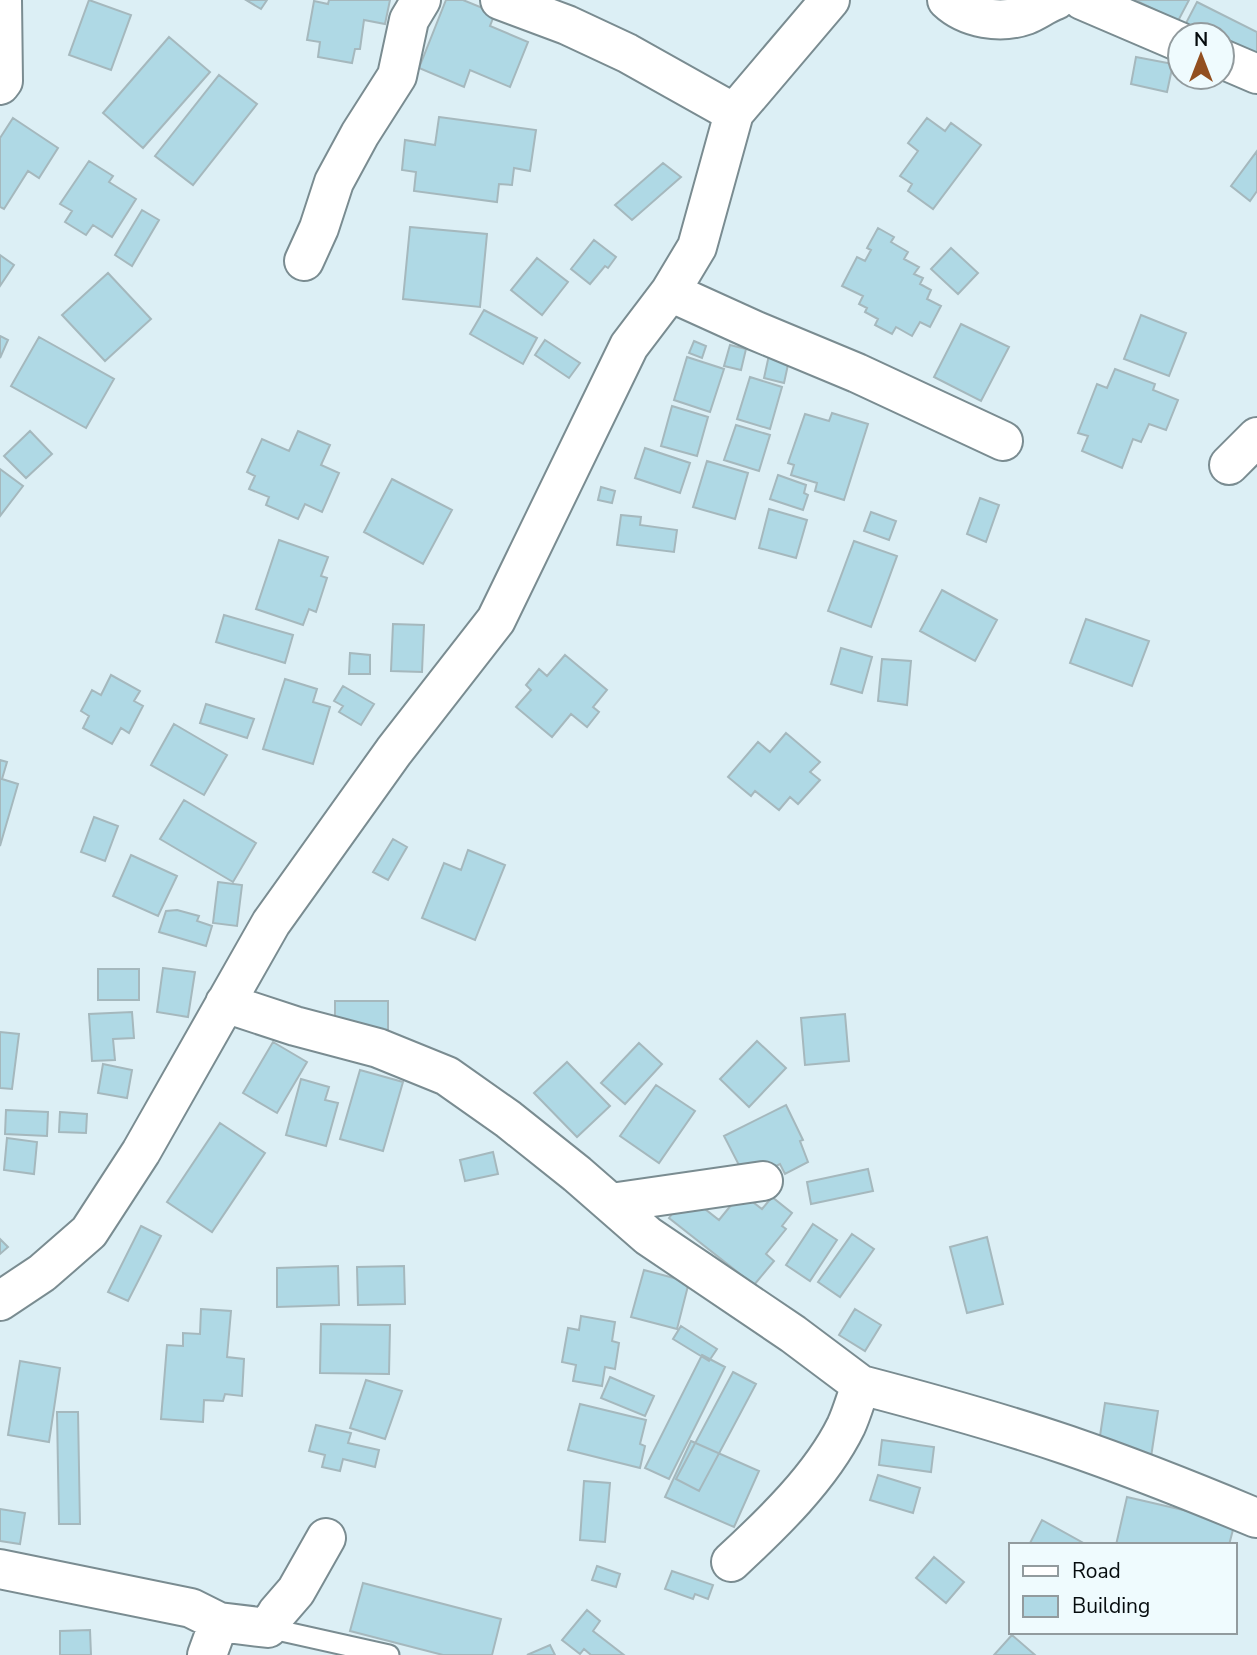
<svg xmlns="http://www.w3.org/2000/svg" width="1257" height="1655" font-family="'Nunito Sans',sans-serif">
	<rect width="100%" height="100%" fill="#dceff5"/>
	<!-- building -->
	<path fill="#afd9e5" stroke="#a5b8bd" stroke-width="2" d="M89 0 131 15 111 70 69 55Z
		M246 0H267L261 9Z
		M329 0H390L385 24 364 20 360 49H355L352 63 318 57 320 42 307 40 314 1 328 4Z
		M446 0H463L495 13 490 26 528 42 510 87 470 70 464 87 419 68Z
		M1135 0H1189L1178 21Z
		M1197 2 1257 32V61L1222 44V35H1204L1185 25Z
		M169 37 210 72 143 148 103 113Z
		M1136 57 1173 64 1167 92 1131 84Z
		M219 75 257 104 193 185 155 156Z
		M439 117 536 130 530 171 514 168 512 185 499 184 497 202 414 191 416 172 402 170 405 140 435 145Z
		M13 118 58 148 39 178 28 171 4 209 0 207V138Z
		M927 118 945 131 951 123 981 145 933 209 908 191 912 184 900 176 918 151 908 143Z
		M1257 151V191L1250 201 1231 186Z
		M89 161 113 176 109 182 136 199 112 237 93 225 86 235 65 222 72 211 60 204Z
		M663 163 681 177 632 220 615 205Z
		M142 210 159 220 132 266 115 255Z
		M410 227 487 234 480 307 403 299Z
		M878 228 894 237 891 242 908 252 904 259 919 267 914 274 923 278 920 284 931 290 927 299 941 306 930 327 920 322 912 336 896 327 892 334 875 325 878 319 865 312 867 308 859 304 863 296 842 286 857 257 865 261 871 250 867 248Z
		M594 240 616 257 608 268 605 266 590 284 571 269Z
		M951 248 978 273 958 294 931 269Z
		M0 255 14 265 0 286Z
		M537 258 568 282 542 315 511 290Z
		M108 273 151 319 105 361 62 315Z
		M484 310 537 338 523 364 470 334Z
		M1141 315 1186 333 1169 376 1124 359Z
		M961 324 1009 347 981 401 934 377Z
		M0 336 8 340 0 358Z
		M39 337 114 379 86 428 11 386Z
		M545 340 580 363 569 378 535 355Z
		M694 341 706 346 702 358 689 353Z
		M730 345 746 349 741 370 724 366Z
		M769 355 789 360 784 383 764 378Z
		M687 357 724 369 710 412 674 400Z
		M1115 369 1155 384 1153 390 1178 400 1166 430 1149 424 1141 442 1133 439 1122 468 1082 451 1088 436 1078 433 1097 384 1107 388Z
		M750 377 782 387 770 429 737 419Z
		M672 406 708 417 697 456 661 446Z
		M832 413 868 424 844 500 815 491 817 483 791 475 794 465 788 463 805 414 829 421Z
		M736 425 770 435 759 471 724 460Z
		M30 431 52 454 26 478 4 456Z
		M298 431 330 445 321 465 339 473 322 512 305 504 298 519 266 505 269 497 249 489 255 476 247 472 262 439 289 451Z
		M645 448 690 463 680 493 635 478Z
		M707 461 748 473 735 519 693 507Z
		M0 469 23 486 0 516Z
		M778 475 806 485 804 493 808 495 803 510 770 499Z
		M392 479 452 510 423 564 364 532Z
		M601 487 615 491 612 503 598 500Z
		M980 498 999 505 986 542 967 534Z
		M769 509 807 520 796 558 759 548Z
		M871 512 896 521 889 540 864 531Z
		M621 515 641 517 640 525 677 530 674 552 617 545Z
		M279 540 328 557 321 576 327 578 316 612 309 609 303 625 256 609Z
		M854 541 897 556 871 627 828 611Z
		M942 590 997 620 975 661 920 631Z
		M224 615 293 635 285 663 216 642Z
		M1086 619 1149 641 1132 686 1070 663Z
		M393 624 424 625 422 672 391 671Z
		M841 648 872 657 862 693 831 684Z
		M350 653 370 655V674H349Z
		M565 655 607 690 593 707 599 712 587 727 571 714 552 737 516 707 531 690 526 685 539 669 547 676Z
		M882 659 911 661 907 705 878 701Z
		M111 675 140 691 134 701 143 706 129 733 121 728 112 744 83 728 89 716 81 711 92 690 101 695Z
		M285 679 317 689 313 702 330 707 313 764 263 749Z
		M343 686 374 704 361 725 339 712 343 706 334 701Z
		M206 704 254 719 247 738 200 723Z
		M174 724 227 755 204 795 151 765Z
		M786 733 820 762 810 772 820 780 798 804 790 797 779 810 755 791 751 796 728 777 758 742 770 752Z
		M0 760 7 762 2 779 18 784 0 846Z
		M184 800 256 843 233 882 160 839Z
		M94 817 118 826 105 861 81 852Z
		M393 839 407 847 388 880 373 872Z
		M468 850 505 865 475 940 422 918 444 863 461 870Z
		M131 855 177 876 158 916 113 896Z
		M218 882 242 885 237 926 213 923Z
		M177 910 199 916 197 921 212 926 206 946 159 932 166 911Z
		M163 968 195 972 188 1017 157 1012Z
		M98 969H139V1000H98Z
		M335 1001H388V1031H335Z
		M132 1012 134 1038 113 1039 115 1060 92 1061 89 1014Z
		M845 1014 849 1061 805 1065 801 1018Z
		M0 1032 19 1034 12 1089 0 1088Z
		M757 1041 786 1068 749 1107 720 1079Z
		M273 1042 307 1062 277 1113 243 1093Z
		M639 1043 662 1064 625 1104 601 1083Z
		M567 1062 610 1106 577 1137 534 1093Z
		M103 1064 132 1070 127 1098 98 1093Z
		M360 1070 403 1082 383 1151 340 1139Z
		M301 1079 329 1087 325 1100 338 1103 326 1146 286 1135Z
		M656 1085 695 1111 659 1163 620 1136Z
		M786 1105 803 1140 800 1141 808 1162 785 1174 780 1164 765 1171 760 1162 742 1171 724 1136Z
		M6 1110 48 1112 47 1136 5 1134Z
		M60 1112 87 1114 86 1133 59 1132Z
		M220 1123 265 1153 212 1232 167 1202Z
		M7 1138 37 1142 34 1174 4 1170Z
		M493 1152 498 1174 465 1181 460 1160Z
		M868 1169 873 1191 811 1204 807 1182Z
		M741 1193 762 1209 772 1197 792 1213 782 1226 786 1229 766 1254 774 1261 754 1285 669 1218 687 1195 719 1220Z
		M813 1224 837 1240 810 1281 786 1265Z
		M141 1226 161 1236 128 1301 108 1292Z
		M852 1234 874 1249 840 1297 818 1282Z
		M987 1237 1003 1304 967 1313 950 1247Z
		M0 1239 8 1247 0 1254Z
		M338 1266 339 1305 277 1307V1268Z
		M404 1266 405 1304 358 1305 357 1267Z
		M644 1270 689 1282 677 1329 631 1317Z
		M201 1309 231 1311 227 1357 244 1359 242 1396 225 1394 223 1401 204 1400 203 1422 161 1419 167 1345 183 1346V1333L200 1334Z
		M855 1309 881 1325 865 1351 839 1335Z
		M581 1316 615 1322 612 1341 619 1343 615 1369 605 1367 602 1386 573 1381 576 1365 562 1362 568 1328 579 1330Z
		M321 1324 390 1325 389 1374 320 1373Z
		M681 1326 717 1349 709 1361 673 1339Z
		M702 1355 725 1367 669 1479 645 1468Z
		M20 1361 60 1368 49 1442 8 1435Z
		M733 1372 756 1384 699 1491 676 1479Z
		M610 1377 654 1396 645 1416 601 1398Z
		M366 1380 402 1391 385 1439 350 1428Z
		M1105 1403 1158 1411 1151 1457 1098 1449Z
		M580 1404 646 1420 640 1444 645 1446 640 1468 568 1450Z
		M57 1412H78L80 1524H59Z
		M316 1425 351 1433 348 1443 379 1450 375 1467 343 1459 340 1471 322 1467 325 1455 309 1451Z
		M882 1440 934 1447 931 1472 879 1465Z
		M691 1441 759 1471 734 1527 665 1497Z
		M878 1475 920 1488 913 1513 870 1500Z
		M584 1481 610 1483 605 1542 580 1540Z
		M1127 1497 1235 1522 1229 1545H1116Z
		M0 1509 25 1513 20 1544 0 1541Z
		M1042 1520 1087 1545H1029Z
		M934 1557 964 1582 946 1603 916 1578Z
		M597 1566 620 1574 616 1587 592 1580Z
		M672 1571 713 1585 708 1599 695 1594 693 1599 665 1589Z
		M363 1583 501 1619 492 1655H443L350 1631Z
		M587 1610 600 1621 593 1631 624 1655H591L584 1649 580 1654 562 1640Z
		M90 1630 91 1655H60V1631Z
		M1012 1635 1035 1655H994Z
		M550 1645 555 1655H527Z"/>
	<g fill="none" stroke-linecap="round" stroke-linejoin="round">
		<defs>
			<path id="lane" d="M268 1628 389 1655"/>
			<path id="street" d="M500 0 567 25 627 53 734 113
				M947 0C967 19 1001 24 1026 15 1036 11 1045 4 1056 0
				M1082 0 1180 42
				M1222 59 1257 74
				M0 85 3 81 2 0
				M304 261 319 228 334 182 360 134 397 76 409 20 421 0
				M670 292 756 331 857 373 1003 441
				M1229 465 1257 437
				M225 1003 295 1026 378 1048 447 1076 508 1119 577 1174 648 1236 793 1334 861 1385C856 1398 852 1413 846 1426 821 1477 772 1524 731 1562
				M611 1203 763 1181
				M0 1301 42 1273 89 1232 141 1152 271 923 394 751 496 620 629 346 670 292 697 247 734 113 830 0
				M861 1385C930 1403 999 1422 1067 1445 1131 1467 1194 1492 1256 1518
				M0 1569 191 1608 219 1622 207 1655
				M219 1622 268 1628 277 1613 296 1591 326 1538"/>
		</defs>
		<!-- lane casing -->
		<use href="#lane" stroke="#7a8c91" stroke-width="23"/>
		<!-- street casing -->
		<use href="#street" stroke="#7a8c91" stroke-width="42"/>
		<!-- lane -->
		<use href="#lane" stroke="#fff" stroke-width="19"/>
		<!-- street -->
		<use href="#street" stroke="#fff" stroke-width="38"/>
	</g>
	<!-- legend -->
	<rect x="1009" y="1543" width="228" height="91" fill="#effbfe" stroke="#929b9e" stroke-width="2"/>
	<rect x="1023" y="1566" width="35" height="10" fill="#ffffff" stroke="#929b9e" stroke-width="2"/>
	<text x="1072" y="1578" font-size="21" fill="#060c0e">Road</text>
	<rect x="1023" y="1596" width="35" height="21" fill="#afd9e5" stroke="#929b9e" stroke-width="2"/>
	<text x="1072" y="1613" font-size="21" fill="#060c0e">Building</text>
	<!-- north arrow -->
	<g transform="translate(1201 56)"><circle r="33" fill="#effbfe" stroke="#929b9e" stroke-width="2"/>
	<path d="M0-5L12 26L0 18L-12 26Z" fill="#924f20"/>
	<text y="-10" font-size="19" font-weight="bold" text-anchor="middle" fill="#060c0e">N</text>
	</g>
</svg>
